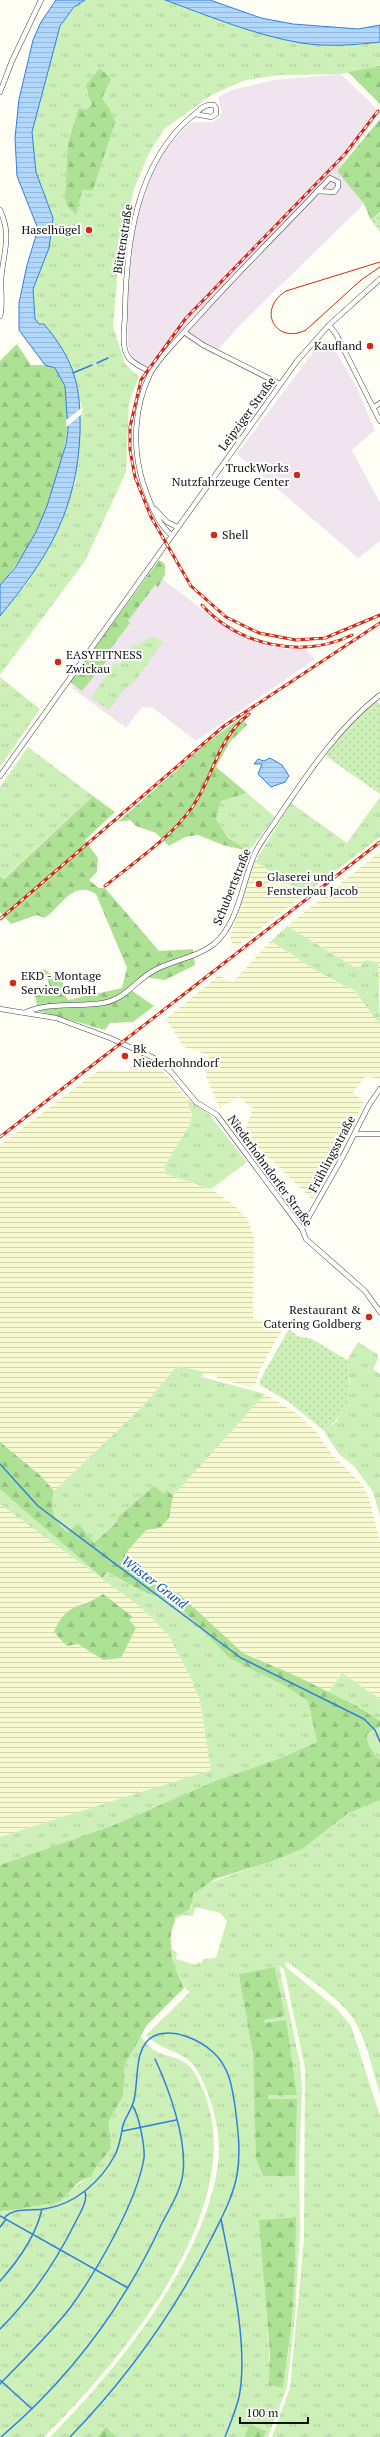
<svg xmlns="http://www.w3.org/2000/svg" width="380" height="2437" font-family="'PT Serif',serif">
	<defs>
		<pattern id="farmland-rules" width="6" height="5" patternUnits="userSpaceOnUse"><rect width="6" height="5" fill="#f7f9d0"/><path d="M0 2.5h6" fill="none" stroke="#d3d4b2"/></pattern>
		<pattern id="grass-tufts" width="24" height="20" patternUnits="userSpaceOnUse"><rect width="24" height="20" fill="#cdefb8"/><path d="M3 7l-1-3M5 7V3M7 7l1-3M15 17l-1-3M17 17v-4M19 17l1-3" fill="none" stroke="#afcc9d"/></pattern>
		<pattern id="forest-firs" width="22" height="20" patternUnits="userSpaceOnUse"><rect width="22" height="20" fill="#ade295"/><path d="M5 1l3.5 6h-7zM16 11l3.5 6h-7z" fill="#94c17f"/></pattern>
		<pattern id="park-dots" width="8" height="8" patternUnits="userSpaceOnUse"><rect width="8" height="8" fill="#cdefb8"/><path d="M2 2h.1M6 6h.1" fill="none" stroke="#afcc9d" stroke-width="1.8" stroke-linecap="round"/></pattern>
		<pattern id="water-rules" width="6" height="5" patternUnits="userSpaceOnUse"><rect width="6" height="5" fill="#b2d7fd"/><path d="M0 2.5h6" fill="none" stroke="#98b8d8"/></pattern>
	</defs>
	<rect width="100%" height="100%" fill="#fffef4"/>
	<!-- industrial -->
	<path fill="#f0e5ef" d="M341 74 380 112 337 171 364 204 241 324 213 355 178 334 152 366 147 367 137 362 133 358 128 346 127 286 136 226 142 201 154 169 164 151 187 126 195 122H212L219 118 222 112 218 97 232 90 274 80Z
		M330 341 356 386 375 430 352 450 380 503V541L358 558 237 454 321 342Z
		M156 574 222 625 254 642 282 649 306 650 315 659 196 741 153 708 142 707 126 728 72 688Z"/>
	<!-- farmland -->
	<path fill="url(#farmland-rules)" fill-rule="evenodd" d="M380 852V982L287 926Z
		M255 862 305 894 235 948 230 937Z
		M271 941 315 970 355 991 380 1025V1079L366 1076 353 1092 364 1102 312 1199 244 1134 253 1108 238 1097 220 1108 206 1077 209 1055 184 1047 166 1019 218 976 233 982Z
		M138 1053 154 1062 177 1086 187 1099 192 1115 189 1126 164 1167 166 1174 211 1189 234 1205 248 1220 254 1238 253 1318 285 1325 260 1369 255 1386 250 1387 177 1366 142 1407 54 1491 41 1476 0 1442V1145L99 1070 128 1071Z
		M265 1394 296 1413 315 1430 332 1455 362 1484 369 1498 380 1542V1699L342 1673 328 1692 255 1657 243 1653 178 1593 144 1581 135 1573 125 1554 146 1530 160 1528 169 1518 173 1496Z
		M0 1504 143 1609 169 1636 189 1674 200 1701 211 1771 0 1837ZM94 1600 133 1618 129 1620 136 1628 121 1658 103 1660 78 1644 79 1603Z"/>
	<!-- grass -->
	<path fill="url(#grass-tufts)" fill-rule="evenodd" d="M86 0H165L255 31 359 45 380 42V66L341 74 280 75 246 80 213 94 164 129 148 155 134 189 119 259 113 326 125 364 139 377 129 402 126 472 85 561 0 675V616L29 581 75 484 81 404 35 319 33 289 53 218 36 172 32 132 60 26 76 6Z
		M154 636 163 642 136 680 124 690 109 710 91 698 115 663 119 665 133 645C141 645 146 638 154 636Z
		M0 677 40 709 0 767Z
		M28 747 93 796 3 879 0 877V787Z
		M247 793 275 817 249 851 228 838 216 819 221 801Z
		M380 797V837L305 894 255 862 291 803 347 843Z
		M287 926 358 969 366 960 378 962 380 1025 355 991 315 970 271 941Z
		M187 1099 209 1114 247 1162 211 1189 166 1174 164 1167 189 1126 192 1115Z
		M358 1342 377 1354 378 1359 373 1369 380 1374V1516L373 1492 354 1466 339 1454 324 1431 337 1421 350 1382 347 1360Z
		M177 1366 204 1372 202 1377 265 1394 173 1496 167 1490 164 1494 119 1516 115 1524 94 1543 79 1524 67 1532C53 1520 50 1508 54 1491L142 1407Z
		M0 1488 101 1578 106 1572 142 1591 177 1604 229 1658 285 1686 308 1701 317 1742 281 1758 215 1781 114 1825 0 1865V1837L211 1770 200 1701 189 1674 169 1636 143 1609 0 1504Z
		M342 1673 380 1699V1721L357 1706 328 1692Z
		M380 1726V1758H377L368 1743 367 1734Z
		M380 1800V2094C372 2069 367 2039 352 2017 340 1999 306 1977 289 1963L286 1962 285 1966 337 2009 351 2026 380 2116V2437H272L290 2388 304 2239 305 2068 284 1969 279 1966 300 2063 302 2088 299 2168 300 2232 295 2315 287 2387 268 2437H264L266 2431 250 2424 244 2437H50C117 2370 206 2260 218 2163 222 2133 212 2096 197 2070 186 2050 161 2052 146 2035L190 1992C176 1982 169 1956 169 1939 169 1931 174 1922 176 1915L192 1907V1894L204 1885 304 1848 347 1814ZM196 1907 220 1913 227 1921 216 1958 203 1959 201 1964 198 1962 196 1965 176 1959 177 1953 172 1949 170 1935 176 1919 182 1915 193 1916ZM275 1967 285 2016 264 2020 265 2024 285 2020 297 2094 268 2095V2099L254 2074 251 2036 240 1974ZM295 2217 296 2243 288 2357 283 2388 270 2365 260 2220Z
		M140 2035C143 2039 147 2044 150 2047 163 2059 183 2054 194 2072 266 2190 124 2358 44 2437H0V2212C8 2213 16 2207 24 2206 28 2206 32 2207 36 2206 71 2196 119 2163 109 2121L123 2096 125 2064Z"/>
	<!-- forest -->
	<path fill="url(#forest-firs)" d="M380 66V104L348 72Z
		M100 68 111 79 102 98 109 108 115 122 93 190H82L76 215 67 205 65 199 68 143 79 108 86 110 92 105 86 85Z
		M380 119V212L371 220 364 204 337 171Z
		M17 344 31 365C39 365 49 364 55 369 88 398 52 499 36 532 26 551 14 569 0 585V361Z
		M159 560 165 564V575L158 587 155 585 128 621 130 623 105 656 109 658 82 691 70 682Z
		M242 717 247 725 230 742 216 767 247 793 221 801 216 819 228 838 249 851 223 845 198 835 185 837 169 846 156 833 136 826 130 820 118 822 208 742Z
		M93 796 115 812 85 840 98 858 97 872 89 880 99 888H105L159 951 193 949 195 965 165 980 144 977 131 990 154 1006 133 1022 110 1023 105 1030 38 1011 35 996 50 992 51 989 43 968 63 983 64 994 68 1000 122 988 127 968 96 894C71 878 59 911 44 918L37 915 11 924 0 912V877L4 879Z
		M0 1442 41 1476 54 1491C50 1508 53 1520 67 1532L79 1524 94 1543 115 1524 119 1516 154 1486 164 1494 167 1490 173 1496 169 1518 160 1528 146 1530 125 1554 135 1573 144 1581 178 1593 243 1653 294 1675 357 1706 380 1721V1726L367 1734 368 1743 377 1758H380V1800L347 1814 304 1848 272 1861 215 1879 193 1894C192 1908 191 1911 176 1915 166 1944 170 1960 184 1988L147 2025 125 2064 123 2096 109 2121 111 2148 89 2177 79 2182 59 2202 0 2212V1865L114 1825 215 1781 281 1758 317 1742 308 1701 285 1686 229 1658 177 1604 142 1591 107 1572 102 1578 0 1489Z
		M103 1594 133 1617 129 1620 136 1628 121 1658 103 1660 78 1644 67 1646 54 1632C68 1600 80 1610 103 1594Z
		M275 1967 285 2016 264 2020 265 2023 286 2020 297 2095H268V2099H297L295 2176H263L256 2158 253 2054 239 1974Z
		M296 2217C296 2274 292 2332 283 2388L269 2385 270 2355 259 2220Z
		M250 2424 266 2431 264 2437H244Z
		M106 2427 115 2437H97Z"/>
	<!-- park -->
	<path fill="url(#park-dots)" d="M380 213V232L371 220Z
		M376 701 380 705V794L327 757 326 753 359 716Z
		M289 1329 297 1336 312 1339 347 1360C352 1390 350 1411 324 1431L289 1402 260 1385V1380Z"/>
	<!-- water -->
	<path fill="url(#water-rules)" stroke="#3180dd" d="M56 0H85L74 7 60 26 32 132 36 172 53 218 49 248 33 289 35 319 39 324H44C75 361 81 386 80 433 77 510 48 558 0 616V585L15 568 36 532 47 506 66 444 68 430 65 386 55 368 45 365 19 330V303L27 265 38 229 17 176 15 138 19 99 33 40 41 22Z
		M165 0H210L261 18 293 24 358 29 380 25V42C355 45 326 47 301 43 254 35 209 16 165 0Z
		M270 758 282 765 289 776 285 782 271 787 258 774 262 764H254L258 759 264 761Z"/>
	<!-- pier -->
	<path fill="#fffef4" d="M83 407 82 414 66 427V420Z"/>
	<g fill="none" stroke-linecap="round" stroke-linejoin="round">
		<!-- stream -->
		<path stroke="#3180dd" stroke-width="1.5" d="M97 363 108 358
			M73 373 92 365
			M0 1464 38 1506 241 1658 364 1719 375 1730 380 1742
			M123 2131 176 2120
			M0 2216 128 2288
			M4 2218C14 2207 30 2211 44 2209 75 2205 101 2181 115 2155 120 2145 121 2135 123 2125 126 2116 132 2109 134 2100 139 2081 133 2046 154 2036 173 2027 200 2040 214 2053 229 2067 232 2086 235 2106 238 2129 241 2152 237 2175 233 2197 221 2219 211 2239 174 2313 127 2378 70 2437
			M221 2219C231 2269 249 2348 239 2397 236 2410 230 2424 225 2437
			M0 2227 6 2219
			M0 2281C18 2261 36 2236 42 2209
			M0 2329C33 2296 56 2262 76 2221 80 2213 88 2201 85 2192
			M0 2380 32 2409
			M0 2384C24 2359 49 2335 70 2308 96 2272 137 2202 144 2158 145 2147 139 2114 132 2105
			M1 2437C70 2378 124 2306 162 2223 170 2208 181 2190 183 2173 187 2139 169 2089 155 2059"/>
		<defs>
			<path id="minor" d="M0 92 12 61 41 0
				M0 210C13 237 2 255 1 282 1 293 3 306 0 316
				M329 325 336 334 380 421
				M184 332 203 345 280 384
				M151 372C143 368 131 363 127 355 121 343 125 325 125 313 126 244 136 164 191 117 198 112 204 103 214 105L216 108V114L211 117 195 114
				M373 408 380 403
				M155 509 167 522 177 527
				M171 535C156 521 150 503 143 483 132 448 134 407 150 374 158 358 184 333 197 318 240 270 286 225 330 178L338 182V187L334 192 317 191
				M0 776 297 361 329 325 380 279
				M0 1009 56 1018 110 1038 154 1058 171 1072 196 1102 217 1115 302 1229 306 1239 365 1291 380 1312
				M26 1012C50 1002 77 1007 103 1003 126 999 135 981 153 971 172 960 196 958 214 944 240 922 242 880 256 851 263 838 273 826 281 813 310 770 339 727 380 695
				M355 1134H380
				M302 1229 342 1158 369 1105 380 1089"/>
		</defs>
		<!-- minor casing -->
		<use href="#minor" stroke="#444" stroke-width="5.5"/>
		<!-- minor -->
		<use href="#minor" stroke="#fff" stroke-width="4.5"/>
		<!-- tram -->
		<path stroke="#d22817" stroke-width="1" d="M380 262 286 291C256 310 276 345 306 330L361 280 380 267"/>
		<defs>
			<path id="rail" d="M378 111 345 154 186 318 141 380 130 427V450L135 477 151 517 191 586 226 617 259 633 296 640 325 638 380 615
				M202 605C239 646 303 659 352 635
				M105 886C134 862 171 838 193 806 215 774 216 740 249 714
				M0 919 224 726 380 623
				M0 1137 380 842"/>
		</defs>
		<!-- rail casing -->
		<use href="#rail" stroke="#d22817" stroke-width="3"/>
		<!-- rail -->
		<use href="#rail" stroke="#fff" stroke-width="1.5" stroke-dasharray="4.5" stroke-linecap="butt"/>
	</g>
	<!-- markers -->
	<g fill="#d22817" stroke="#fff" stroke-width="1.5">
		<circle cx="89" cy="230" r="4"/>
		<circle cx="370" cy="346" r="4"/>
		<circle cx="297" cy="475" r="4"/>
		<circle cx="214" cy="535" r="4"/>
		<circle cx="58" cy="662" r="4"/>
		<circle cx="259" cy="884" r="4"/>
		<circle cx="13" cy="983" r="4"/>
		<circle cx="125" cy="1056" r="4"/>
		<circle cx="369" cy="1317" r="4"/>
	</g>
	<g text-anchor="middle" stroke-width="4" stroke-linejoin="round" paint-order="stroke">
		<!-- poi labels -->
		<g font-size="12" fill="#111" stroke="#fff" text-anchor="start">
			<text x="81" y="234" text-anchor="end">Haselhügel</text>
			<text x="362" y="350" text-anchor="end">Kaufland</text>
			<text x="289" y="472" text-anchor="end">TruckWorks<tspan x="289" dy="14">Nutzfahrzeuge Center</tspan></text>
			<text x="222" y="539">Shell</text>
			<text x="66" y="659">EASYFITNESS<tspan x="66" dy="14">Zwickau</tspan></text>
			<text x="267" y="881">Glaserei und<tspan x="267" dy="14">Fensterbau Jacob</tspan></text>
			<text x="21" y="980">EKD - Montage<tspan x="21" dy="14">Service GmbH</tspan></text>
			<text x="133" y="1053">Bk<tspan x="133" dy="14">Niederhohndorf</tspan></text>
			<text x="361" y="1314" text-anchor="end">Restaurant &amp;<tspan x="361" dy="14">Catering Goldberg</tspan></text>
		</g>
		<!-- street labels -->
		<g font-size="12" fill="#111" stroke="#fff">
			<text transform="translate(123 239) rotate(-81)" y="4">Büttenstraße</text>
			<text transform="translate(247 414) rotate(-54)" y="4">Leipziger Straße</text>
			<text transform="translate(232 887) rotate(-68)" y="4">Schubertstraße</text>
			<text transform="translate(332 1154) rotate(-62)" y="4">Frühlingsstraße</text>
			<text transform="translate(270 1171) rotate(54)" y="4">Niederhohndorfer Straße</text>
		</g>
		<!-- water labels -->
		<g font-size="13" font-style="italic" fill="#0951b3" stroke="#fff">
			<text transform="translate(155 1582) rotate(37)" y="5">Wüster Grund</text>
		</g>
	</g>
	<!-- scale -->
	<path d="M240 2417v6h68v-6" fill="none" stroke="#111111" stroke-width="2"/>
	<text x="246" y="2417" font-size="12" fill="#111111" stroke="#ffffff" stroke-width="3" paint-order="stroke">100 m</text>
</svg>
